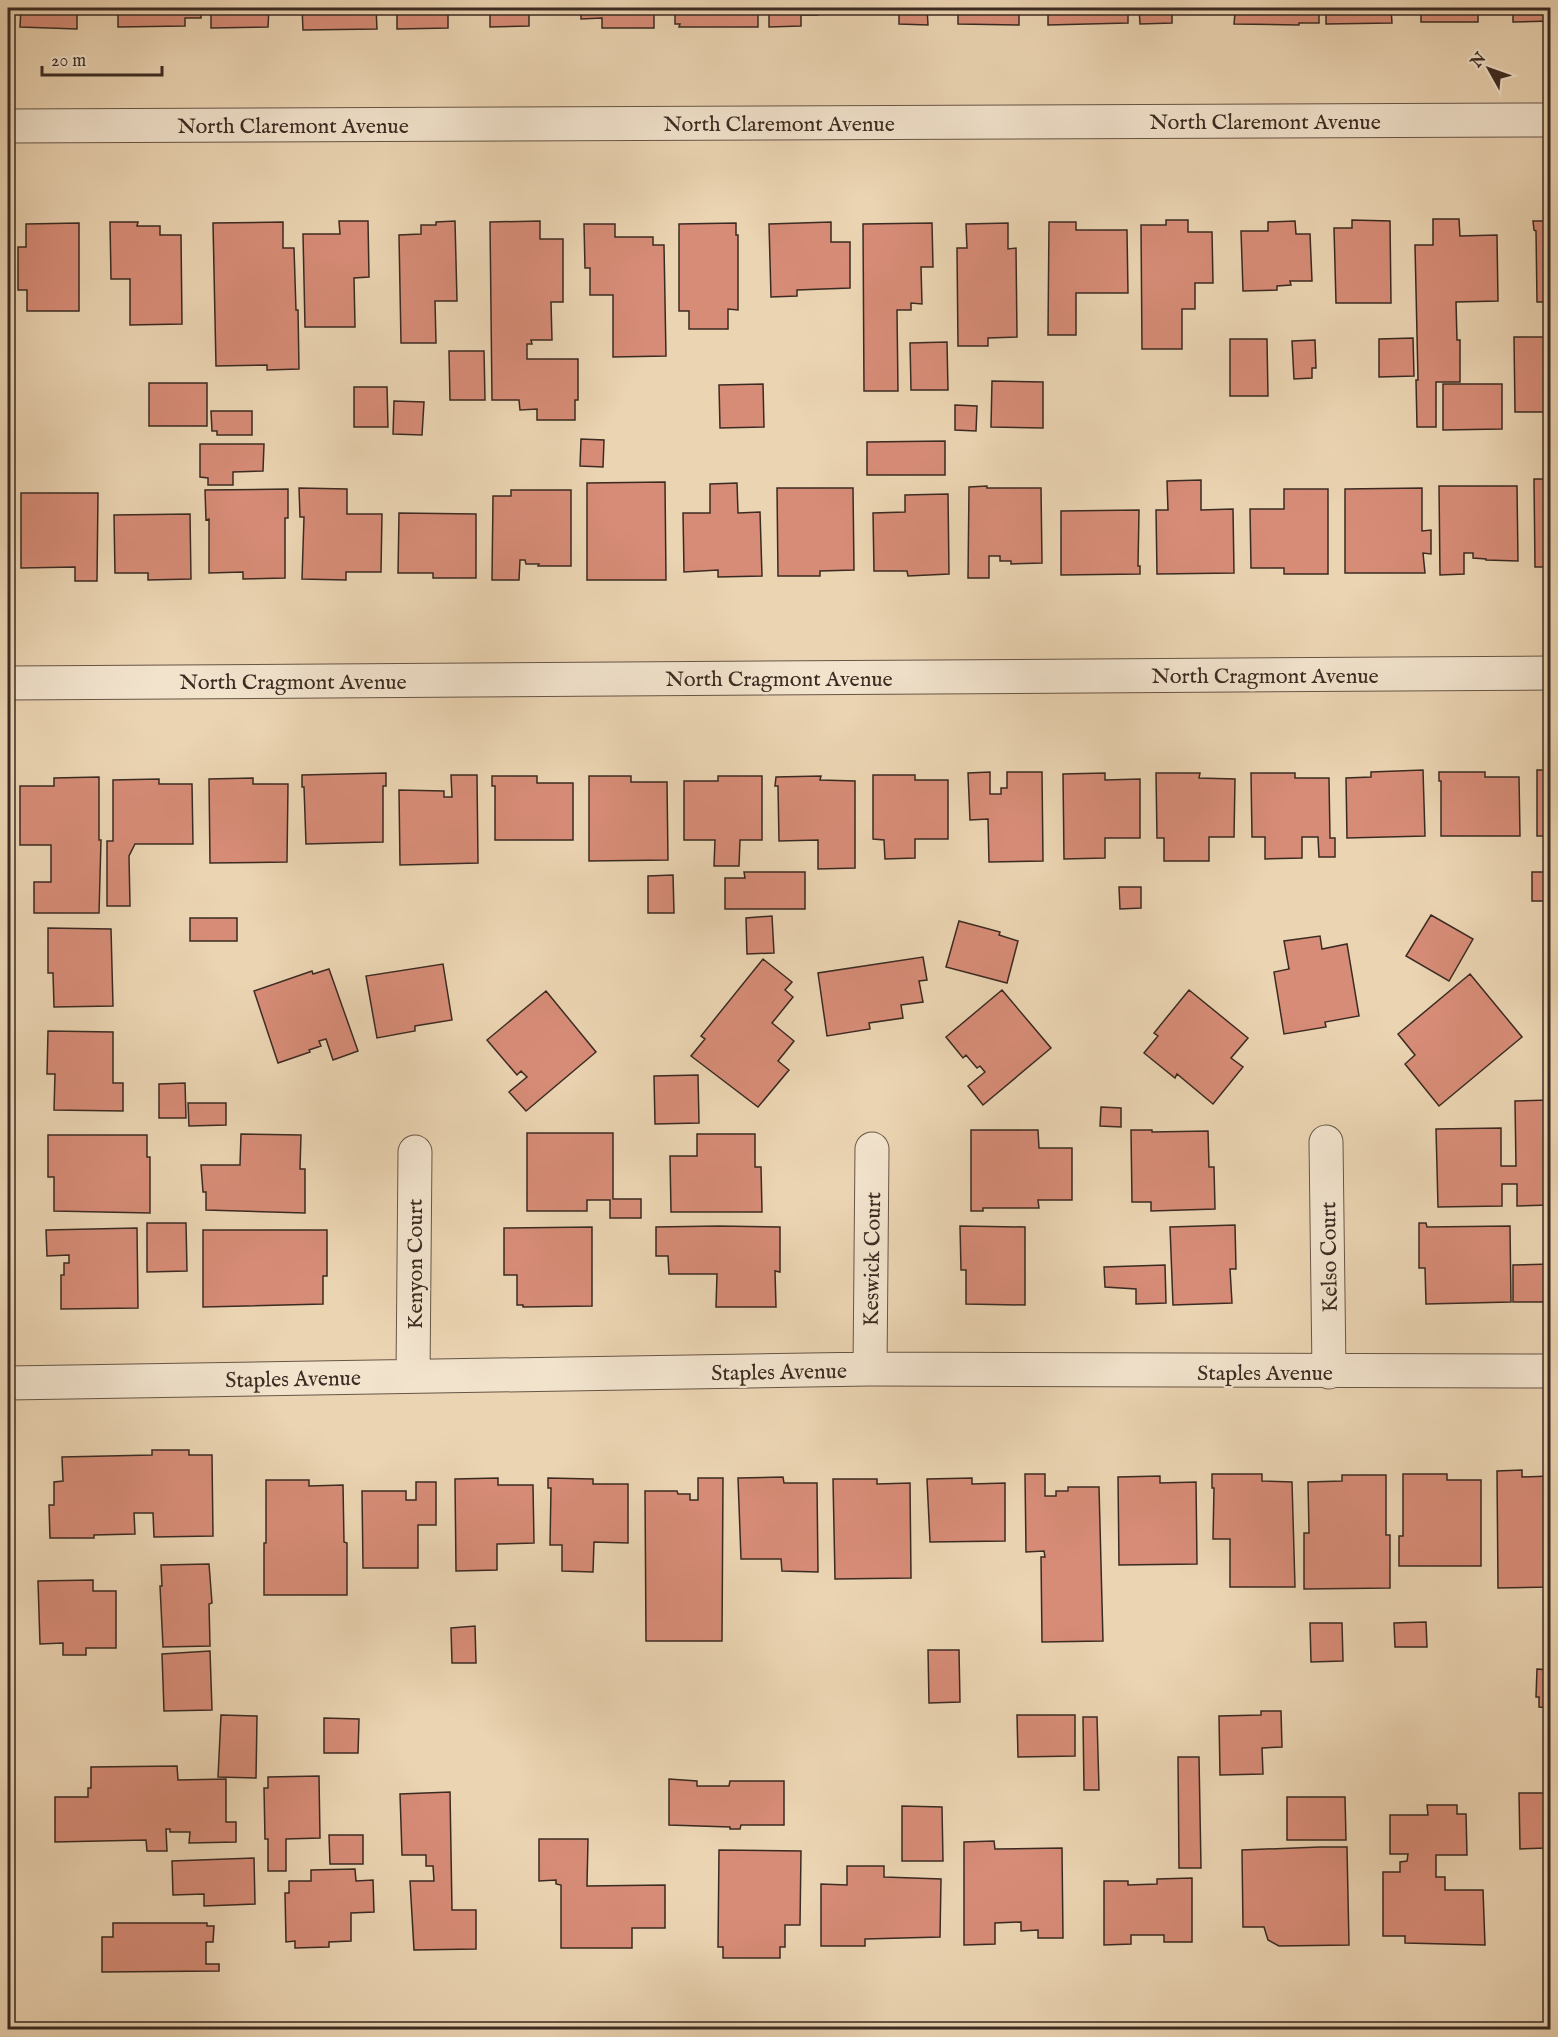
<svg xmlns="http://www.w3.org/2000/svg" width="1558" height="2037" font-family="'IM FELL English',serif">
	<rect width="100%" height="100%" fill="#ebd4b2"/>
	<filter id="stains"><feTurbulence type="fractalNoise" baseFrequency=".00333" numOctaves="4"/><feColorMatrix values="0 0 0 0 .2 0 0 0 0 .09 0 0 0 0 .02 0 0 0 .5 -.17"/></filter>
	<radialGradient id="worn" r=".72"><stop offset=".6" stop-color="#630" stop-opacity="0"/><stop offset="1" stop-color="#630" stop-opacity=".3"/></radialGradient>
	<!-- building -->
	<path fill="#d78c77" stroke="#3b2b22" stroke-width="1.5" d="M21 8H77V29L20 27Z
		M118 8H201V18H185V26L118 27Z
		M211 8H269L268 27 211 28Z
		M302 8H376L377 29 303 30Z
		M397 8H448V28L397 29Z
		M490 8H538V12H529V26L490 27Z
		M581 8H654V28H602V18L581 19Z
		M675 8H758V27H679L680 24H675Z
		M769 8H818V15H801V26L769 27Z
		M861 8H927L928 25 899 24V9L861 10Z
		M958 8H1019V25L958 24Z
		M1048 8H1128V23L1048 25Z
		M1139 8H1172V23L1140 24Z
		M1232 8H1319V23H1299V25L1234 24 1235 13H1232Z
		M1326 8H1391L1392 23 1326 24Z
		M1421 8H1478V22H1421Z
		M1513 8H1550V21L1513 22Z
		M1433 219H1459L1460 236 1497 235 1498 301 1456 302 1457 340H1460V382H1436V427H1417L1416 380H1418L1415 245H1433Z
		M1166 220H1188V232H1212L1213 283H1195V309H1182V349H1142L1141 225H1166Z
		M1352 220 1390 221 1391 303H1336L1334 228H1352Z
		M339 221H368L369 277 354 278 355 327H305L303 234H340Z
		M455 221 457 301H435L436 343H401L399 235 421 234V225H436V222Z
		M540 221V239H563V302H551L552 340H531L532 344H527V359H578V400H575V420H537V409L520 410 519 400H492L490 222Z
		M1295 221 1296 234H1310L1312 281H1290L1291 285 1277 286V290L1243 291 1241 231H1268V222Z
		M1533 221H1550V302H1537L1536 231 1534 230Z
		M110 222H138L137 226H160V235H181L182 324 130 325V279H111Z
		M283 222V248H294L296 310H298L299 369 267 370V365L216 366 213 223Z
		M831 222V242H850V288L797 290V296L771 297 769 224Z
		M1049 222H1076V230H1127L1128 293H1076V335H1048Z
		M79 223V311H27V290H18V247H26V224Z
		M736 223V235H738V310L728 309V329H689V311H679V224Z
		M932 223 933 267H921L922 304 911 303V310H897L898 391H864L863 224Z
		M1008 223V249L1016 248 1017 337 988 338V346H958L957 248H967L966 224Z
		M584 224H615V237H653V245H664L666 356 613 357V295H590V268H585Z
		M1514 337H1547V343H1550V412H1515Z
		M1413 338 1414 376 1379 377V339Z
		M1230 339H1267L1268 396H1230Z
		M1315 340 1316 368H1312V378L1294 379 1292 341Z
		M947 342 948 390H911L910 343Z
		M449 351H484L485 400H450Z
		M992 381 1043 382V428L991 427Z
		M149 383H207V426H149Z
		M763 384 764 427 720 428 719 385Z
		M1443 384H1502V429L1443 430Z
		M354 387H387L388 427H354Z
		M394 401 424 402 422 435 393 434Z
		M955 405 977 406 976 431 955 430Z
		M211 411H252V435H217V431H212Z
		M581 439 604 440 603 467 580 466Z
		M945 441V475H867V442Z
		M200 444H264L263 471 233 472V485H208V478L200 477Z
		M1534 479H1550V567H1535Z
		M1201 480V510L1233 509 1234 573 1157 574 1156 510H1168L1167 481Z
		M665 482 666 580H587V483Z
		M737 483 738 513 760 512 762 576 718 577V570L684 572 683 513H710V484Z
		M987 486V488H1041L1042 563 1011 564V561H1000V556H989V578H968L969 487Z
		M1439 486H1517L1518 561 1486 560V559L1473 558V553H1464V574L1440 575Z
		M299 488 347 489V514H382L381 572H346V580L302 579 304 517H300Z
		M777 488H853L854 570 820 571V576H778Z
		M1422 488V531L1431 530V554L1423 553 1425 573H1345V489Z
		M288 489V518H285V578L243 579V572L209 573V519L206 520 205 490Z
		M1284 489H1328V574H1284V568H1251L1250 509H1284Z
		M511 490H571V566H538L539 564H526L525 560H520L519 580H492L493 496H511Z
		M21 493H98L97 581H75V567L21 568Z
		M948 494 949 574 908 576 907 571H874L873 513 905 512V495Z
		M1139 510 1138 566H1140V574L1061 575V511Z
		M399 513 476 514V578H433V573H398Z
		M190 514 191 579 148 580V573H115L114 515Z
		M1423 770 1425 836 1347 838 1346 778 1371 777V772Z
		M1537 770H1550V836H1537Z
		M990 772V794H1001V788H1007V772H1042L1043 861 989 862 988 819 970 820 968 773Z
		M1439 772H1485V777H1519L1520 836H1441V781H1439Z
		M386 773V786H383V842L306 844 304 787H302V775Z
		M1105 773V780L1140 779V838H1105V858L1064 859 1063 774Z
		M1156 773H1200L1199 778 1235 779 1234 837H1209V861H1164V838H1157Z
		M1251 773H1295V778H1329L1330 838H1335V857H1319L1318 837H1302V858L1265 859V837H1252Z
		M451 775H477L478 863 400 865 399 790 444 791V797H452Z
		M873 775H915V780H948V839H915V858L885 859 884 840 873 839Z
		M492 776H537V783H573V840H495V786H492Z
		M589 776H631V782H667L668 860 589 861Z
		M718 776H762V840H740L739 866H714L715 840H684V781H718Z
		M821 776 820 780 855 781V868L818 869V840L779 841 778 786H775L776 777Z
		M99 777V840H101L99 913H34V882H51V845H20V786H54V778Z
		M253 778V784H288L287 862 210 863 209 779Z
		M159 779V784H192L193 844H135L129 856 130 906H107V841H113V780Z
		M744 872H805V909H725V878H745Z
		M1532 872H1546V901H1532Z
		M673 875 674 913H648V876Z
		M1119 887H1141V908L1120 909Z
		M1431 915 1473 939 1449 981 1406 956Z
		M772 916 774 953 747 954 746 918Z
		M190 918H237V941H190Z
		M959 921 1000 932 999 935 1018 941 1007 983 946 967Z
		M48 928 111 929 113 1006 54 1007 53 973H48Z
		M1320 936 1322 949 1347 944 1359 1016 1325 1022 1326 1027 1284 1034 1274 972 1289 969 1284 941Z
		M923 957 927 980 919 981 923 1002 901 1005 903 1018 869 1023 870 1029 827 1036 818 973Z
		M763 959 792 982 785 990 793 997 772 1023 794 1041 778 1061 789 1070 758 1107 691 1056 705 1039 701 1036Z
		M443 964 452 1020 415 1026V1031L377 1038 366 976Z
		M329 969 358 1051 333 1060 326 1039 319 1041 321 1046 309 1050 310 1052 278 1063 254 991 312 971 313 974Z
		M1470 974 1522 1037 1439 1106 1405 1064 1415 1055 1398 1034Z
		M1002 990 1051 1048 983 1105 968 1086 985 1072 980 1066 977 1068 966 1055 963 1058 946 1037Z
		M1189 990 1248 1038 1231 1058 1243 1067 1213 1104 1177 1074 1175 1078 1144 1053 1158 1036 1154 1033Z
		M546 991 596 1052 526 1111 509 1092 527 1077 521 1071 517 1075 487 1040Z
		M48 1031 113 1032V1083H123V1111L54 1110 55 1074H47Z
		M698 1075 699 1123 655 1124 654 1076Z
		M185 1083 186 1118H159V1084Z
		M1549 1100V1205L1517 1206V1184H1502V1206L1438 1207 1436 1129 1501 1128V1166H1516L1515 1101Z
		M188 1103H226V1125L189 1126Z
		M1101 1107 1121 1108V1127L1100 1126Z
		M971 1130H1038L1039 1148H1072V1200H1038L1039 1208H983V1211H971Z
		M1131 1130H1152V1132L1208 1131 1209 1167H1214L1215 1209 1151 1211V1202H1132Z
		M527 1133H613V1199H641V1218H610V1200H587V1211H527Z
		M241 1134 301 1135 300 1169H305V1213L206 1210V1192H203L201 1165H240Z
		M697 1134H755V1167H761L762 1212H671L670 1156H697Z
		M48 1135H147V1157H150V1213L54 1211V1177H48Z
		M147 1223H186L187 1271 147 1272Z
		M1419 1223H1426L1427 1227 1510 1226 1511 1302 1426 1304 1425 1268H1419Z
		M1235 1225 1236 1269H1230L1232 1303 1173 1305 1170 1227Z
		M719 1226 780 1227V1272L775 1271 776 1307H716L717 1274H669L668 1256H656V1227Z
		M960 1226 1025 1227V1305L966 1304V1270H961Z
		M592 1227V1306L523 1307V1305H517V1275H504V1228Z
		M137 1228 138 1308 61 1309V1275H64V1263H69V1255L47 1256 46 1230Z
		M203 1230H327V1276H323V1304L203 1307Z
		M1550 1264V1302H1513V1265Z
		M1165 1265 1166 1303 1136 1304V1289L1105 1287 1104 1267Z
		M152 1450H189V1455H212L213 1536 154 1537 153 1513H134L135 1534 94 1535V1538H50L49 1505H54V1482L63 1481 62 1457 152 1455Z
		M1522 1470V1477L1550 1476V1587L1498 1588 1497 1471Z
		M1025 1474H1045V1496H1056V1491H1068V1487H1099L1103 1641 1042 1642 1041 1557H1045L1044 1551 1026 1552Z
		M1212 1474H1262V1481L1292 1482 1295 1587H1230V1539H1213L1214 1488H1212Z
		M1403 1474H1447V1480H1481V1566H1399V1536H1403Z
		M1342 1475H1386V1535H1390V1588L1304 1589V1533H1309L1308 1482 1342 1481Z
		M1160 1476V1483L1196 1482 1197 1564 1119 1565 1118 1477Z
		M783 1477 784 1483H817L818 1572 782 1571 781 1559H741L738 1478Z
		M498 1478V1485H533L534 1543 497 1544V1570L456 1571 455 1479Z
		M548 1478 593 1479V1484H628V1543L594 1542 593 1572 562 1571V1545H550L551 1488H548Z
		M698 1478H723L722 1641H646L645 1491H677L678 1494H690V1500H698Z
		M972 1478V1484L1005 1483V1541L930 1542 927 1479Z
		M833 1479H877V1484L910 1483 911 1578 835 1579Z
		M266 1480H309V1486L343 1485 344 1542 347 1543V1595H264V1543H266Z
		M416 1482H436V1525H418V1568H363L362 1491H406V1500H416Z
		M209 1564 212 1603 209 1604 210 1646 163 1647 160 1586H162L161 1565Z
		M93 1580V1591H116V1648H86V1655H63V1643L40 1644 38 1581Z
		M1426 1622 1427 1647H1395L1394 1623Z
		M1310 1623H1342L1343 1661 1311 1662Z
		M475 1626 476 1663H452L451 1628Z
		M928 1650H959L960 1702 929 1703Z
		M210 1651 212 1710 164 1711 162 1654Z
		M1537 1669 1550 1670V1708L1539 1707V1697H1536Z
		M1261 1711H1281L1282 1747 1262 1748 1263 1774 1220 1775 1219 1716 1261 1715Z
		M221 1715 257 1716 256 1778 218 1777Z
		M1017 1715H1075V1756L1018 1757Z
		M1083 1717H1097L1099 1790H1084Z
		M324 1718 359 1719 358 1753H324Z
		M1178 1757H1199L1201 1868H1179Z
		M177 1766 178 1780 226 1779V1822H236V1842L189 1843 190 1832H170V1829H166L167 1851H147L146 1840 55 1842V1797H88V1788H91V1767Z
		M319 1776 320 1838 286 1839V1871H268V1839H265L264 1788H268V1777Z
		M669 1779 697 1781V1786H729L730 1781H784V1825H741L740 1829H730V1827L669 1825Z
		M450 1792 452 1910H476V1949L414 1950 410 1881H434L433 1866H426V1855H402L400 1794Z
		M1519 1793H1546V1848L1520 1849Z
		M1287 1797H1345L1346 1840H1287Z
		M1427 1805H1457V1814H1466L1467 1855H1436V1877H1445V1890H1483L1485 1945 1405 1943V1936H1383V1872H1400V1862L1407 1861 1408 1854H1390V1815H1428Z
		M902 1806 942 1807 943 1861H902Z
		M329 1835H363V1864H330Z
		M539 1839H588L587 1886 665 1885V1928H632V1948H561V1885L556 1884V1880L539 1881Z
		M994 1841 995 1849 1062 1848 1063 1938H1038V1930L1021 1931V1922L995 1923V1944L964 1945V1842Z
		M1320 1847H1347L1349 1945 1279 1946 1268 1940 1264 1927H1243L1242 1850Z
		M719 1850 801 1851 800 1925H785V1947H780V1958H723V1947H718Z
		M254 1858 255 1904 204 1906V1894L173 1895 172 1861Z
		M1548 1865H1550V1940H1546Z
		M847 1866H884V1877L941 1879 940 1937 865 1939V1946H821V1884L847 1885Z
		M355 1869 356 1881 373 1880 374 1912 351 1913V1941L329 1942V1947L295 1948V1941L286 1942 285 1893H289V1881H311V1870Z
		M1192 1878V1942H1164V1935H1131V1944L1104 1945V1881H1128V1885L1157 1884V1879Z
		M113 1923H207V1926H214L213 1942H206V1964H219V1971L102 1972V1937H113Z"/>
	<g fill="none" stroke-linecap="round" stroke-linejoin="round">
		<defs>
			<path id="minor" d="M8 126 1550 120
				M8 683 1550 673
				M1326 1142 1329 1372
				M870 1369 872 1149
				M413 1376 415 1152
				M8 1383 870 1369 1550 1371"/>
		</defs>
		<!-- minor casing -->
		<use href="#minor" stroke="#675546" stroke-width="35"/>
		<!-- minor -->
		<use href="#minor" stroke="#f2e3cd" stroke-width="33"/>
	</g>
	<g text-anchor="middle" stroke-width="4.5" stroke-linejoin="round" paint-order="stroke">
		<!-- street labels -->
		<g font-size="22" fill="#3b2b22" stroke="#f2e3cd">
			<text x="1265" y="129">North Claremont Avenue</text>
			<text x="779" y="131">North Claremont Avenue</text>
			<text x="293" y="133">North Claremont Avenue</text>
			<text x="1265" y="683">North Cragmont Avenue</text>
			<text x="779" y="686">North Cragmont Avenue</text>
			<text x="293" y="689">North Cragmont Avenue</text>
			<text transform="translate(1328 1257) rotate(-91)" y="8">Kelso Court</text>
			<text transform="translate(871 1259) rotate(-89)" y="8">Keswick Court</text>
			<text transform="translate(414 1264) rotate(-90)" y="8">Kenyon Court</text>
			<text transform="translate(779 1371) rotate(-1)" y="8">Staples Avenue</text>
			<text x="1265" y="1380">Staples Avenue</text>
			<text transform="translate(293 1378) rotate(-1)" y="8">Staples Avenue</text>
		</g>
	</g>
	<!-- margin -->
	<rect width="1558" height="2037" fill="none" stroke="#ebd4b2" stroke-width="30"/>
	<rect x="9" y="9" width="1540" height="2019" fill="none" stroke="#3b2b22" stroke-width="3"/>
	<rect x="15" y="15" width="1528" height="2007" fill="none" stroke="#3b2b22" stroke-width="1.5"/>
	<!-- north arrow -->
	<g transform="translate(1489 69) rotate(310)" stroke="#f2e3cd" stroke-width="4.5" paint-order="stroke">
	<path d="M0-4.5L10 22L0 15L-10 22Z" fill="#3b2b22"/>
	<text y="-9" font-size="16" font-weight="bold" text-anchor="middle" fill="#3b2b22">N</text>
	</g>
	<!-- scale -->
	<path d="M42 66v9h120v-9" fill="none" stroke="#3b2b22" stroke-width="3"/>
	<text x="51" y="66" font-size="18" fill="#3b2b22" stroke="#f2e3cd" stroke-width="4.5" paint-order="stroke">20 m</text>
	<rect width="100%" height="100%" filter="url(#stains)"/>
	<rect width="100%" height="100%" fill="url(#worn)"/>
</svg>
